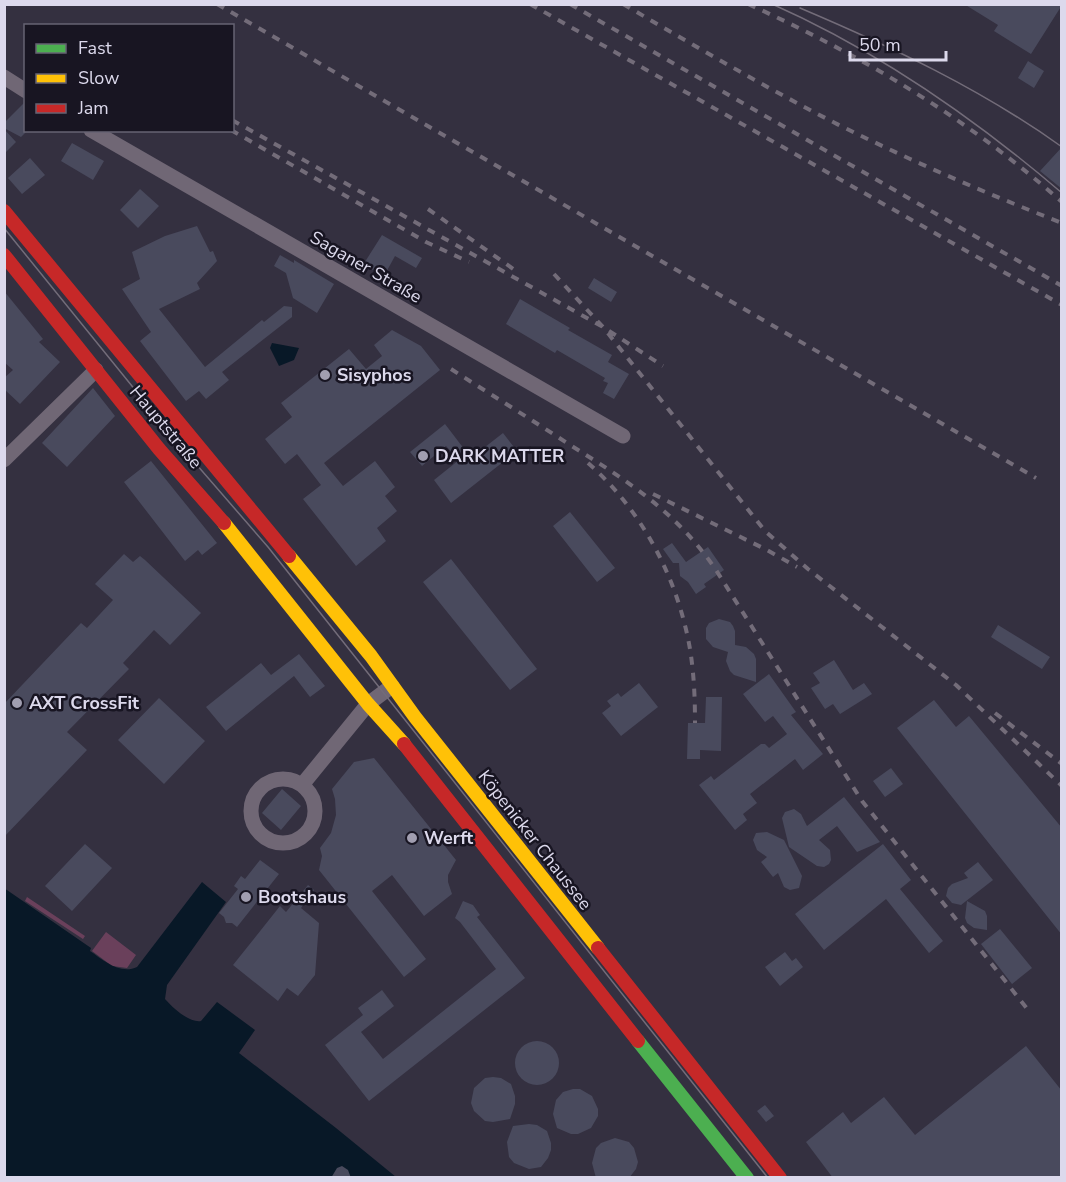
<svg xmlns="http://www.w3.org/2000/svg" width="1066" height="1182" font-family="'Nunito Sans',sans-serif">
	<rect width="100%" height="100%" fill="#343040"/>
	<!-- green -->
	<path fill="#6a405b" d="M27 897 85 936 83 939 25 901Z
		M106 932 136 955 127 968 112 966 92 951Z"/>
	<!-- water -->
	<path fill="#081827" d="M272 343 299 348 294 360 279 366 270 348Z
		M202 882 226 902 167 985 165 999C173 1008 189 1023 201 1021L217 1002 255 1030 239 1053 336 1128 396 1177H5L4 888 91 948 90 951C103 960 120 975 137 967Z"/>
	<!-- building -->
	<path fill="#494a5d" d="M964 4H1062V5L1031 54 994 31 998 25Z
		M1028 61 1044 71 1034 88 1018 78Z
		M26 101V132L21 137 4 128V123Z
		M4 129 16 142 4 154Z
		M72 143 104 161 93 180 61 161Z
		M1062 147V189L1040 171Z
		M30 158 45 175 22 194 8 178Z
		M140 189 159 206 138 228 120 210Z
		M197 226 210 252 213 251 217 261 197 283 200 289 159 309 205 367 262 320 264 322 284 306 292 307V317L222 372 229 380 206 399 199 391 186 401 140 341 151 332 122 289 140 279 132 252 165 236Z
		M382 235 422 258 416 268 395 256 384 276 363 265Z
		M280 255 294 263V260L334 284 317 313 293 298 286 273 274 266Z
		M594 278 617 292 611 302 588 288Z
		M4 291 43 339 39 342 60 362 20 404 4 389V378L13 370 4 362Z
		M520 299 570 328 568 330 612 355 608 362 629 374 614 399 603 393 608 383 603 381 605 378 557 350 555 353 506 324Z
		M392 330 421 346 440 370 324 463 343 486 375 461 395 487 385 496 397 511 377 528 386 541 356 566 303 499 321 485 297 454 285 464 265 439 292 417 281 403 349 349 366 369 382 356 374 345Z
		M93 388 115 416 67 467 42 443Z
		M445 424 471 458 503 433 517 451 451 503 434 480 459 460 446 446 422 466 410 452Z
		M151 461 217 543 202 555 198 550 185 561 124 482Z
		M570 512 615 568 597 582 553 526Z
		M672 543 686 562 708 547 724 570 704 584 706 587 696 594 688 582 680 576 679 563H673L663 549Z
		M124 554 133 562 140 556 145 560 201 613 170 645 154 630 123 663 129 669 67 732 87 750 4 837V704L81 623 87 628 113 600 95 584Z
		M451 559 537 669 510 690 423 582Z
		M719 619 730 622 733 626 735 631V645L746 647 754 654 756 659V682L734 675 730 671 726 661 728 652 713 647 706 639V628L709 623Z
		M998 625 1050 657 1042 669 991 637Z
		M299 654 325 686 310 697 294 676 226 731 206 707 261 663 271 675Z
		M834 660 853 690 864 683 872 694 840 714 833 704 825 709 811 688 820 683 813 673Z
		M769 674 796 712 791 715 823 754 803 770 795 759 750 794 757 803 743 814 747 820 735 830 699 785 711 776 714 780 761 744H765L769 748 787 734 773 716 765 722 743 694Z
		M639 683 658 707 621 736 602 713 611 706 607 701 618 693 621 697Z
		M706 697H722L721 751 700 750V759H687L688 723H705Z
		M159 698 205 741 164 784 118 740Z
		M934 700 956 727 969 716 1062 828V935L897 728Z
		M374 758 456 860 448 875V882L452 894 424 916 392 875 372 891 426 959 404 977 319 870 322 856 320 848 331 833 336 815 335 799 332 789 354 762Z
		M891 768 903 784 885 797 873 781Z
		M282 789 301 806 281 830 262 813Z
		M844 797 880 842 857 852 837 826 819 840 830 850 831 860 829 864 824 867 817 866 789 847 782 818 785 812 794 809 801 814 807 826Z
		M767 832 784 840 802 876 799 888 790 890 784 887 778 873 773 877 761 862 767 857 757 850 753 840 756 833Z
		M85 844 112 868 72 911 45 886Z
		M883 844 911 880 900 889 943 941 929 953 886 899 824 950 795 914Z
		M260 860 279 874 237 927 232 923H226L224 917 219 913 238 889 234 886 241 876 245 879Z
		M978 862 993 880 961 905 952 903 946 896 948 888 952 884 968 878 964 873Z
		M308 885 314 890 301 908 319 923 315 975 298 996 287 988 278 1001 233 965 280 906 286 912Z
		M463 901 473 905 480 915 477 917 525 978 369 1101 325 1045 363 1015 358 1008 382 990 394 1006 361 1032 383 1059 496 969 460 922 455 918Z
		M967 901 985 911 987 916V930L974 928 967 923 965 918Z
		M1000 929 1032 968 1012 984 981 944Z
		M785 952 792 961 796 958 803 967 780 986 765 967Z
		M515 1063a22 22 0 1 1 44 0a22 22 0 1 1-44 0Z
		M1026 1046 1062 1091V1178H833L806 1142 843 1112 851 1123 884 1097 915 1135Z
		M493 1077 501 1078 511 1084 515 1096V1104L510 1119 493 1122 485 1121 474 1111 471 1103 474 1088 485 1078Z
		M573 1089H580L592 1096 598 1109V1116L591 1128 578 1134H571L557 1128 553 1114 556 1100 563 1092Z
		M765 1105 774 1116 766 1122 757 1111Z
		M529 1124 537 1125 547 1131 551 1143V1150L548 1158 541 1167 529 1169 514 1163 509 1157 507 1142 513 1126Z
		M615 1138 629 1142 634 1148 638 1162 636 1169 629 1178H596L592 1163 596 1148 601 1143Z
		M342 1166 348 1170 351 1178H331L337 1168Z"/>
	<g fill="none" stroke-linecap="round" stroke-linejoin="round">
		<!-- street -->
		<path stroke="#706775" stroke-width="15" d="M4 77 26 91
			M91 130 623 436
			M4 460 96 370
			M251 811a32 32 0 1 1 64 0a32 32 0 1 1-64 0Z
			M302 785 368 704 392 686"/>
		<!-- fast -->
		<path stroke="#4caf50" stroke-width="14" d="M638 1041 747 1178"/>
		<!-- slow -->
		<path stroke="#ffc107" stroke-width="14" d="M224 523 368 704 404 744
			M289 556 371 656 415 717 598 948"/>
		<!-- jam -->
		<path stroke="#c62828" stroke-width="14" d="M4 211 289 556
			M4 255 159 449 224 523
			M404 744 638 1041
			M598 948 780 1178"/>
		<!-- tram -->
		<path stroke="#736c79" stroke-width="1.5" d="M772 4C878 51 973 117 1062 193
			M800 8C892 47 981 89 1062 147
			M4 228 183 449 268 547 768 1178"/>
		<!-- rail -->
		<path stroke="#736c79" stroke-width="4" stroke-dasharray="8 8" stroke-linecap="butt" d="M217 4 1036 478
			M530 4 1062 305
			M570 4 1062 286
			M623 4C693 45 763 86 835 123 909 160 985 193 1062 223
			M748 4C863 56 967 118 1062 202
			M232 120 603 327 663 366
			M231 130 426 242 469 262
			M428 209 519 273
			M554 274 603 327 765 531 808 569 956 685 1062 786
			M451 369C490 394 529 418 567 443 626 480 676 511 716 570L862 801 1029 1011
			M588 463C642 510 678 579 690 649 694 674 695 698 695 723
			M653 494 767 550 797 567
			M995 713 1062 764"/>
	</g>
	<!-- markers -->
	<g fill="#a19eb0" stroke="#181522" stroke-width="2">
		<circle cx="325" cy="375" r="6"/>
		<circle cx="423" cy="456" r="6"/>
		<circle cx="17" cy="703" r="6"/>
		<circle cx="412" cy="838" r="6"/>
		<circle cx="246" cy="897" r="6"/>
	</g>
	<g text-anchor="middle" stroke-width="5" stroke-linejoin="round" paint-order="stroke">
		<!-- street labels -->
		<g font-size="18" fill="#dcd9ec" stroke="#181522">
			<text transform="translate(366 267) rotate(30)" y="6">Saganer Straße</text>
			<text transform="translate(166 427) rotate(50)" y="6">Hauptstraße</text>
			<text transform="translate(535 840) rotate(52)" y="6">Köpenicker Chaussee</text>
		</g>
		<!-- poi labels -->
		<g font-size="18" font-weight="bold" fill="#dcd9ec" stroke="#181522" text-anchor="start">
			<text x="337" y="381">Sisyphos</text>
			<text x="435" y="462">DARK MATTER</text>
			<text x="29" y="709">AXT CrossFit</text>
			<text x="424" y="844">Werft</text>
			<text x="258" y="903">Bootshaus</text>
		</g>
	</g>
	<!-- border -->
	<rect width="1066" height="1182" fill="none" stroke="#dcd9ec" stroke-width="12"/>
	<!-- legend -->
	<rect x="24" y="24" width="210" height="108" fill="#181522" stroke="#666373" stroke-width="1.5"/>
	<rect x="36" y="44" width="30" height="9" fill="#4caf50" stroke="#666373" stroke-width="1.5"/>
	<text x="78" y="54" font-size="18" fill="#dcd9ec">Fast</text>
	<rect x="36" y="74" width="30" height="9" fill="#ffc107" stroke="#666373" stroke-width="1.5"/>
	<text x="78" y="84" font-size="18" fill="#dcd9ec">Slow</text>
	<rect x="36" y="104" width="30" height="9" fill="#c62828" stroke="#666373" stroke-width="1.5"/>
	<text x="78" y="114" font-size="18" fill="#dcd9ec">Jam</text>
	<!-- scale -->
	<path d="M850 51v9h96v-9" fill="none" stroke="#dcd9ec" stroke-width="3"/>
	<text x="859" y="51" font-size="18" fill="#dcd9ec" stroke="#181522" stroke-width="4.5" paint-order="stroke">50 m</text>
</svg>
